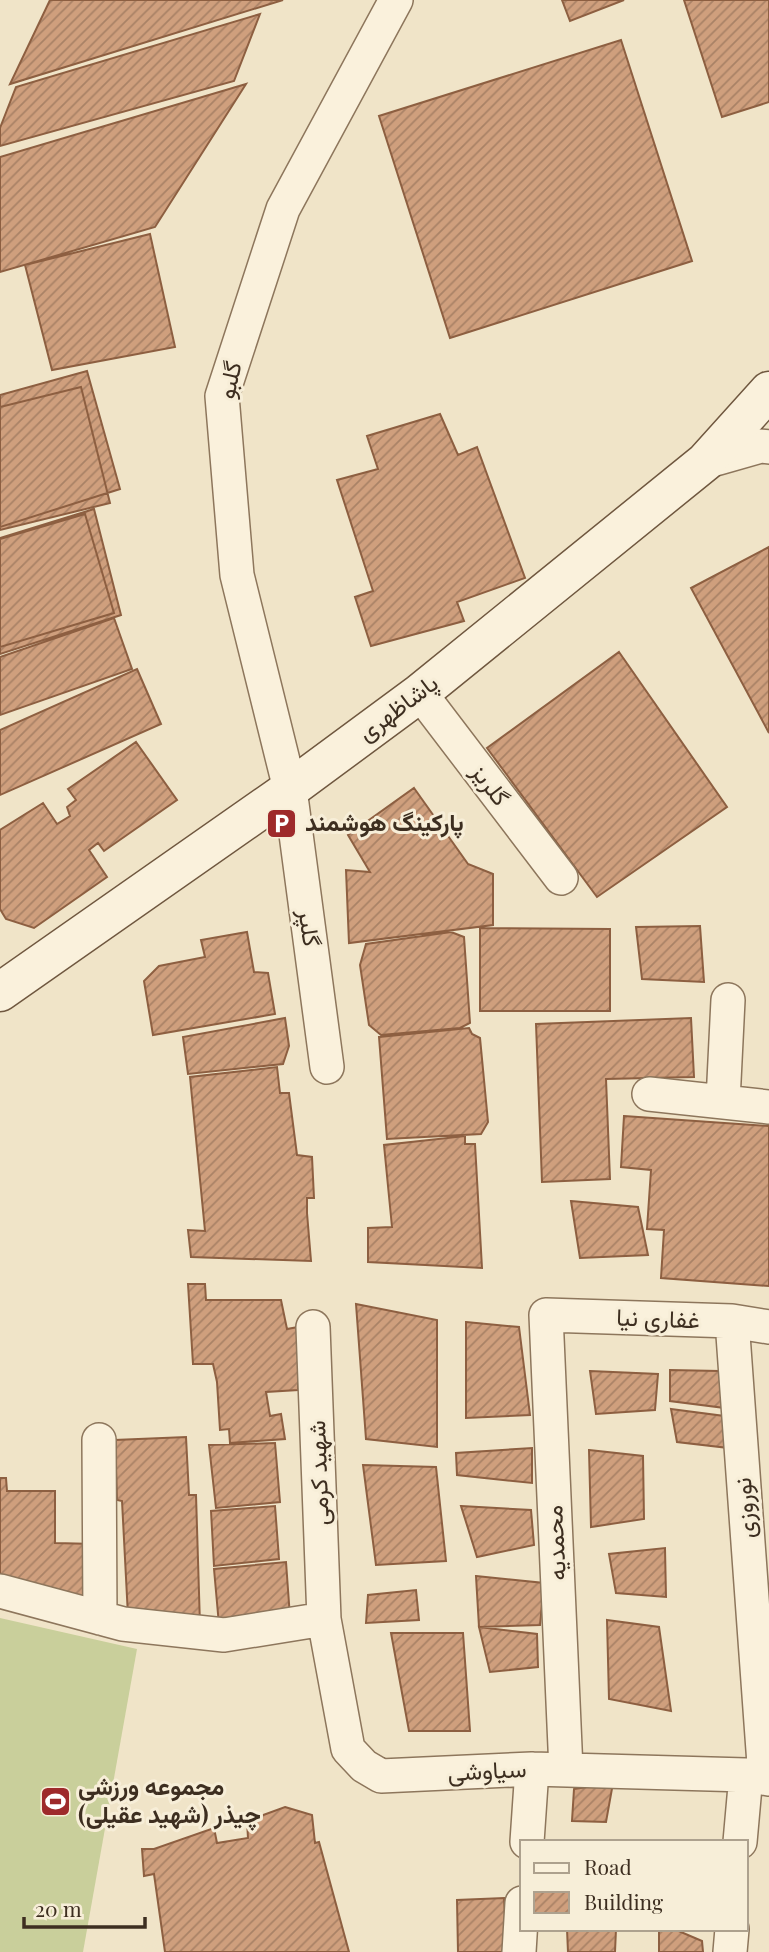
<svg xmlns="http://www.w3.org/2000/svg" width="769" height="1952" font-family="'Playfair Display',Vazirmatn,serif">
	<defs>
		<pattern id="building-hatch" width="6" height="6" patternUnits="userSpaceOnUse" patternTransform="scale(1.75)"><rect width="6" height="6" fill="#cf9f7d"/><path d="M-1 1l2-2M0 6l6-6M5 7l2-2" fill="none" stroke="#a98266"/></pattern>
	</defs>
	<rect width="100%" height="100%" fill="#f0e4c8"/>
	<!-- grass -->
	<path fill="#c9cf9b" d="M0 1618 137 1649 83 1952H0Z"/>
	<!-- building -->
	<path fill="url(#building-hatch)" stroke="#8d5f41" stroke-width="2" d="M50 0H283L10 84Z
		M562 0H624L570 21Z
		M684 0H769V102L722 117Z
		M260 14 234 81 0 146V128L16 87Z
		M621 40 692 261 450 338 379 116Z
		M246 84 155 227 0 272V157Z
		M150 234 175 347 52 370 25 265Z
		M87 371 120 489 0 527V395Z
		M81 387 110 503 0 530V407Z
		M440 414 458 455 477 447 525 578 457 602 464 621 371 646 355 597 373 591 337 480 378 469 367 436Z
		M94 509 121 615 0 654V538Z
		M85 514 114 613 0 647V539Z
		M769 547V733L691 588Z
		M114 618 132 669 0 715V657Z
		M619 652 727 807 597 897 487 748Z
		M137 669 161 724 0 795V730Z
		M136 742 177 800 104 851 98 843 89 850 107 877 34 928 6 919 0 909V830L43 803 57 824 70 816 67 807 76 800 68 789Z
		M414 788 468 864 493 874V925L349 943 346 870 370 872 348 835Z
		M700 926 704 982 642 979 636 927Z
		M480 928 610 929V1011H480Z
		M247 932 254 972 268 973 275 1014 153 1035 144 981 159 966 205 957 201 940Z
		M451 932 464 937 470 1023 460 1028 381 1035 369 1025 360 965 366 944Z
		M285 1018 289 1046 283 1064 188 1074 183 1037Z
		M691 1018 694 1077 606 1079 610 1179 542 1182 536 1024Z
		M469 1028 472 1034 480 1038 488 1122 481 1134 387 1139 379 1037Z
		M277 1067 280 1093H289L297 1155 312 1157 314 1198H307V1213L311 1261 191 1257 188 1230 205 1231 190 1077Z
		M624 1116 769 1126V1286L661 1278 664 1230 647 1229 651 1170 621 1167Z
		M465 1136V1144H475L482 1268 368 1262V1228L392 1227 384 1145Z
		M571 1201 638 1207 648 1255 580 1258Z
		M188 1284H205L206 1300H281L287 1329 298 1327V1390L266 1392 270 1416 281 1414 285 1439 230 1443 229 1429 220 1430 217 1382 213 1364H193Z
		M356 1304 437 1320V1447L366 1439Z
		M466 1322 519 1327 530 1415 466 1418Z
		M670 1370 719 1371 725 1408 670 1401Z
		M590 1371 658 1374 655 1410 596 1414Z
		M671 1409 724 1416 729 1448 677 1442Z
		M186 1437 189 1495H196L200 1625 128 1616 122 1501 117 1500 115 1440Z
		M275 1443 280 1502 216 1508 209 1445Z
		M532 1448V1483L457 1475 456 1453Z
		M589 1450 643 1456 644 1519 591 1527Z
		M363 1465 436 1467 446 1561 376 1565Z
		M0 1478H6L7 1491H55V1543L95 1544 96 1607 0 1579Z
		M275 1506 279 1559 214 1566 211 1511Z
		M461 1506 531 1510 534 1545 477 1557Z
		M665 1548 666 1597 616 1593 609 1554Z
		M286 1562 290 1617 219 1625 214 1569Z
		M476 1576 544 1583 540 1625 479 1627Z
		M416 1590 419 1620 366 1623 368 1595Z
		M607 1620 659 1627 671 1711 609 1699Z
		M479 1627 537 1634 538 1667 490 1672Z
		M391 1633H463L470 1731H409Z
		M613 1783 606 1822 572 1821 574 1789Z
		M285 1807 312 1815 315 1843 319 1842 349 1952H165L154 1874 144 1876 142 1849H154L214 1828 217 1843 248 1838 247 1821Z
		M504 1898 507 1952H458L457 1900Z
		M567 1929H616L615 1952H568Z
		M659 1929H674L702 1941 703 1952H659Z"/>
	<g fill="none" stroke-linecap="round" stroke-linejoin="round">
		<defs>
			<path id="minor" d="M705 462 761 446 769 447
				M420 693 561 878
				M327 1067 290 789 237 575 222 396 283 209 396 0
				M649 1094 769 1107
				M723 1101 728 1000
				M732 1321 765 1778
				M313 1327 324 1619 348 1749 364 1766 381 1776 532 1769 746 1775 769 1779
				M99 1440 100 1618
				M0 1591 123 1624 224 1635 324 1619
				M566 1770 546 1315 732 1321 769 1327
				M527 1842 532 1769
				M740 1842 746 1775
				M519 1952 522 1903
				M730 1952 732 1929"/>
			<path id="secondary" d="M0 992 290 789 420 693 705 462 769 391"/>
		</defs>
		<!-- minor casing -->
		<use href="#minor" stroke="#8d765c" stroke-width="36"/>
		<!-- secondary casing -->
		<use href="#secondary" stroke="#6f573f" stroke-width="41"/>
		<!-- minor -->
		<use href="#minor" stroke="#faf1dc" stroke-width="33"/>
		<!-- secondary -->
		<use href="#secondary" stroke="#faf1dc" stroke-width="38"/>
	</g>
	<!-- icons -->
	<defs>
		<symbol id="parking-square" viewBox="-11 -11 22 22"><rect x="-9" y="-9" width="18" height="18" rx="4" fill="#9e2a2b" stroke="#f7eed8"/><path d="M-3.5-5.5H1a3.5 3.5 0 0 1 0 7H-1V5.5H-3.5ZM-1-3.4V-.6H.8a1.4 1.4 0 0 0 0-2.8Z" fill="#fff"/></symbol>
		<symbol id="stadium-square" viewBox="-11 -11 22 22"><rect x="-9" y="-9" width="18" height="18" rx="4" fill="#9e2a2b" stroke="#f7eed8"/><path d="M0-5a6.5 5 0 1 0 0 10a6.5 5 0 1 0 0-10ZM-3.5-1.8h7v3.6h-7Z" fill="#fff"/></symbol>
	</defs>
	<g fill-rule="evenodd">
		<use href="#parking-square" x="264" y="806" width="35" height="35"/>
		<use href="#stadium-square" x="38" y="1784" width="35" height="35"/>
	</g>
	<g text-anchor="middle" stroke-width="6" stroke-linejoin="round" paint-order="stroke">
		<!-- street labels -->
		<g font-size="24" fill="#3d2e20" stroke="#f7eed8">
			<text transform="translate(230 380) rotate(-77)" y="8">گلبو</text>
			<text transform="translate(398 708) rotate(-37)" y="8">پاشاظهری</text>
			<text transform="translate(490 785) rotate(53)" y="8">گلریز</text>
			<text transform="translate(309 928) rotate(82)" y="8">گلپر</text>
			<text transform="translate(658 1319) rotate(2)" y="8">غفاری نیا</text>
			<text transform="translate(319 1473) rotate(-92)" y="8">شهید کرمی</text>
			<text transform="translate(745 1508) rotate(-94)" y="8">نوروزی</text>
			<text transform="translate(556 1543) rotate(-93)" y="8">محمدیه</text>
			<text transform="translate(487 1771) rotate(-3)" y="8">سیاوشی</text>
		</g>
		<!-- poi labels -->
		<g font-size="24" font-weight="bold" fill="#3d2e20" stroke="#f7eed8" text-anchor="start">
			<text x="305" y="831">پارکینگ هوشمند</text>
			<text x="78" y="1795">مجموعه ورزشی<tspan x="78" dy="28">چیذر (شهید عقیلی)</tspan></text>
		</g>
	</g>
	<!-- legend -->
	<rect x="520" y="1840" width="228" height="91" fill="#f7eed8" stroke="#ada18e" stroke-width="2"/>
	<rect x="534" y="1863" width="35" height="10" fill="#faf1dc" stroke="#ada18e" stroke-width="2"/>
	<text x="584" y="1875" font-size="21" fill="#3d2e20">Road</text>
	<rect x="534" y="1892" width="35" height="21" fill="url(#building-hatch)" stroke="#ada18e" stroke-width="2"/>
	<text x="584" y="1910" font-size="21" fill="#3d2e20">Building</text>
	<!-- scale -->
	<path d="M24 1917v10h121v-10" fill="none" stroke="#3d2e20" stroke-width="3.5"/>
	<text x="35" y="1917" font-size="21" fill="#3d2e20" stroke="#f7eed8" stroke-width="5" paint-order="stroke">20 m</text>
</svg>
